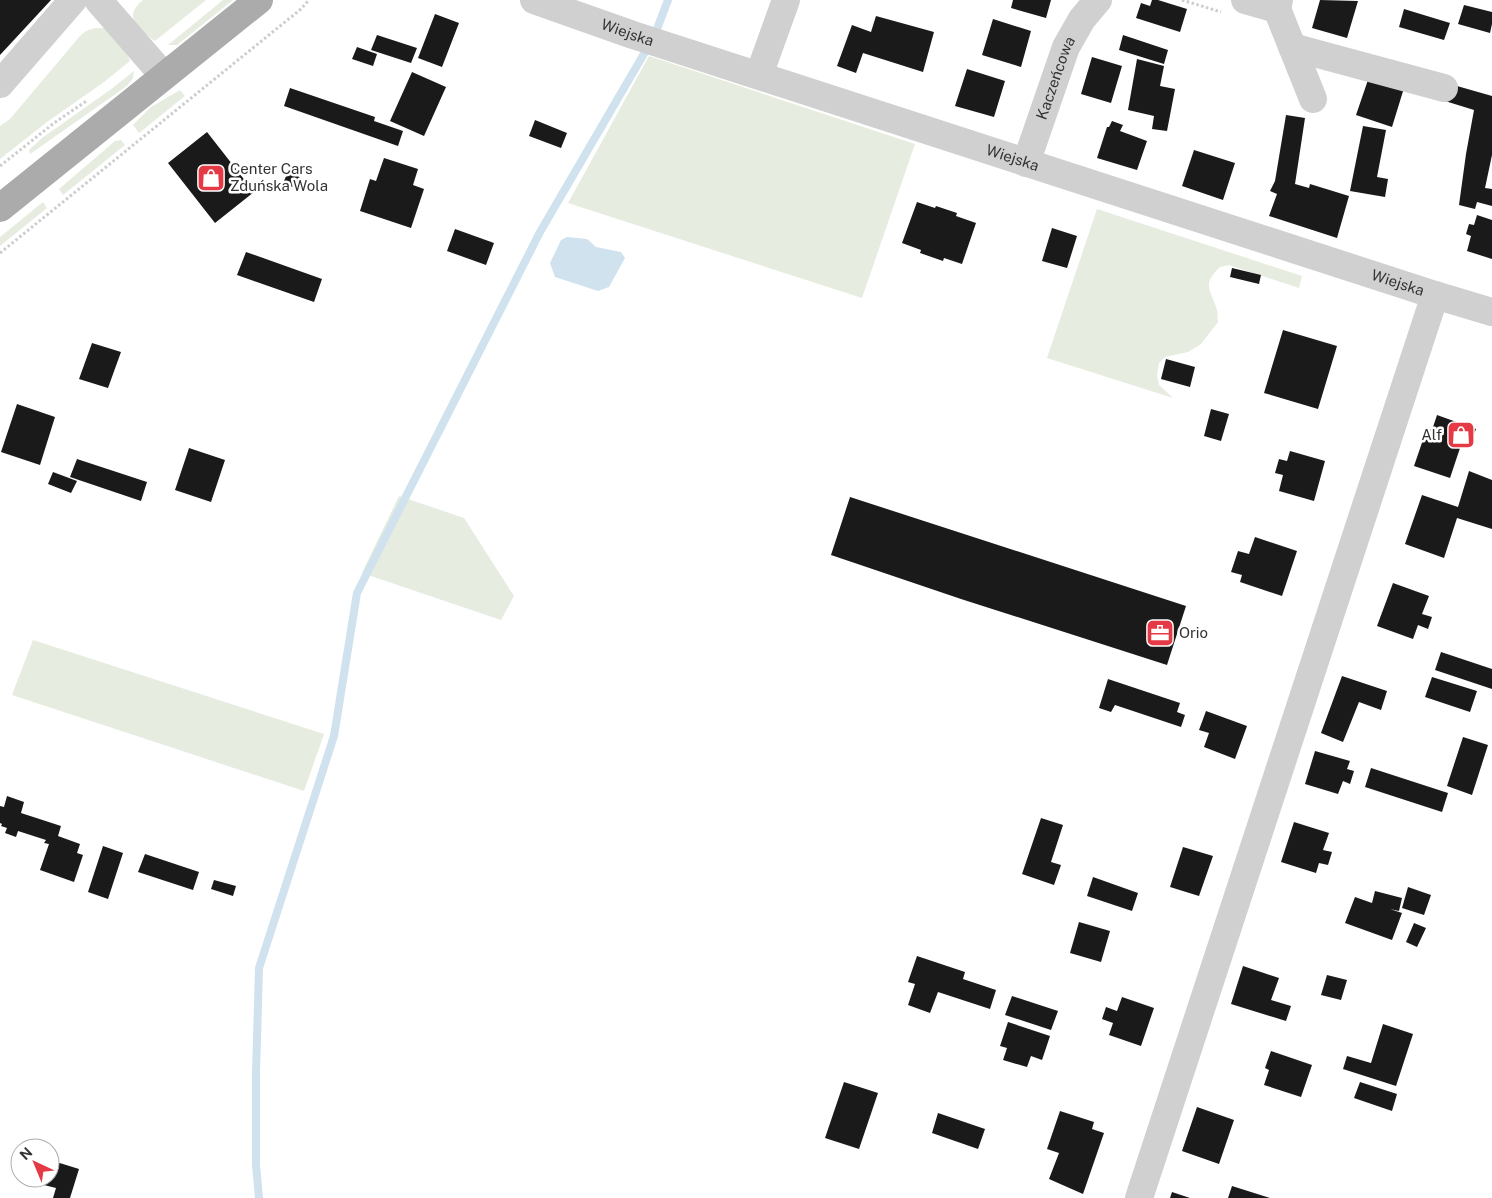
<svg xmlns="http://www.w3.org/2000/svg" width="1492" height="1198" font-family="'Public Sans',sans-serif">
	<rect width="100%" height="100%" fill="#fff"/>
	<!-- green -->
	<path fill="#e6ecdf" d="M143 0H206L155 41C138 30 122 17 143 0Z
		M223 0H233L177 45H168Z
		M95 28C96 28 103 28 104 28 115 32 126 50 130 61L104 82 47 122 0 159V126L10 119 80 36 86 31Z
		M649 56 915 144 862 298 568 203Z
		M134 71 133 78 127 86 30 154 29 150 42 138 110 90Z
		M180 90 185 96 139 133 133 125 151 107Z
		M121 140 125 145 63 195 59 189 115 141Z
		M43 202 47 208 0 246V237Z
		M1097 209 1302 276 1299 288 1229 265 1220 267C1201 285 1211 290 1217 310 1218 313 1217 318 1218 322L1201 344 1188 352 1165 357 1159 363 1157 375 1159 385 1173 398 1047 358Z
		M399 496 464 518 514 596 501 620 362 573Z
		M33 640 324 734 304 791 12 695Z"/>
	<!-- water -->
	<path fill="#cfe2ee" d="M567 237 587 239 596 247 621 252 625 258 609 287 598 291 555 277 550 263 561 240Z"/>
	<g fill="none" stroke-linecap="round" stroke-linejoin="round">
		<!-- stream -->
		<path stroke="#cfe2ee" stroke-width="8" d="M657 29 668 0
			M259 1198 256 1165V1073L259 968 334 736 357 593 540 232 645 52"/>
	</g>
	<!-- building -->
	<path fill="#1a1a1a" d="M0 0H51L0 55Z
		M1013 0H1051L1046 18 1011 8Z
		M1152 0H1158L1187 9 1180 32 1136 18 1141 3 1150 6Z
		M1320 0 1358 1 1347 38 1312 28Z
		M1464 5 1492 12V24L1490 33 1458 24Z
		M1404 9 1450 23 1444 40 1399 27Z
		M435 14 459 23 442 67 418 58Z
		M876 16 934 32 923 72 863 53 856 73 837 66 852 25 871 32Z
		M993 19 1031 31 1021 67 982 55Z
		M377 35 417 48 411 63 371 50Z
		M1123 35 1168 50 1164 64 1119 50Z
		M357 47 377 54 373 66 352 59Z
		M1092 57 1122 66 1111 103 1081 94Z
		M1137 59 1164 66 1160 86 1175 89 1167 131 1152 129 1154 116 1128 110Z
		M967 69 1005 81 994 117 955 106Z
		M412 72 446 87 424 136 390 121Z
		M1369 77 1404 88 1392 127 1356 115Z
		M1450 84 1492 96V155L1485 188 1492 189V206L1477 202 1475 209 1459 205 1466 154 1474 110 1445 101Z
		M290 88 375 117 374 121 403 131 398 146 284 106Z
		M1286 115 1305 118 1295 184 1309 188 1310 184 1349 196 1337 238 1269 216 1277 194 1270 191 1275 181Z
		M535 120 567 133 561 148 529 136Z
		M1112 121 1123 125 1120 131 1147 141 1137 170 1097 158 1107 127H1109Z
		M1363 126 1386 130 1377 177 1388 179 1385 197 1350 191Z
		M207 132 254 192 215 223 168 163Z
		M1194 150 1235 163 1223 200 1182 186Z
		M384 158 418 169 413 185 424 189 411 228 360 211 370 179 376 181Z
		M295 172 300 178 297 186 289 187 284 181 287 174Z
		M917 202 935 208 936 206 957 213 956 216 976 223 962 264 944 258 943 261 920 253 921 250 902 243Z
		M1477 215 1492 220V259L1467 251 1471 236 1466 234 1469 224 1474 225Z
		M1052 228 1077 236 1067 268 1042 261Z
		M455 229 494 243 486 265 447 251Z
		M246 252 322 279 314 302 237 275Z
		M1232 268 1261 275 1259 284 1230 277Z
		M1283 330 1337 346 1318 409 1264 393Z
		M92 343 121 352 108 388 79 379Z
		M1166 359 1195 367 1190 387 1161 379Z
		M17 404 55 417 40 465 1 452Z
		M1211 409 1229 414 1221 441 1204 436Z
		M1437 415 1476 429 1470 445 1462 442 1450 478 1414 466 1427 428 1432 430Z
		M189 448 225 460 211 502 175 490Z
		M1290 451 1325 461 1314 501 1279 491 1283 475 1275 473 1279 459 1287 461Z
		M77 459 147 482 141 501 70 477Z
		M1469 471 1492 480V529L1457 518 1444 558 1405 544 1422 495 1458 507Z
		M53 472 77 481 71 493 48 484Z
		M850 497 1186 606 1167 665 961 599 831 555Z
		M1255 537 1297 551 1282 596 1240 582 1242 575 1231 572 1238 551 1249 554Z
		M1393 583 1429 596 1422 614 1432 617 1428 629 1418 625 1413 639 1377 626Z
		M1441 652 1492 669V689L1435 670Z
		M1342 676 1387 691 1381 710 1359 702 1343 742 1321 733Z
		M1432 677 1477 691 1470 712 1425 697Z
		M1108 679 1180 703 1177 712 1185 715 1181 727 1115 705 1111 712 1099 708Z
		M1206 711 1247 726 1235 759 1204 747 1209 733 1199 730Z
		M1463 737 1488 745 1472 795 1447 786Z
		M1315 751 1350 761 1347 769 1354 771 1350 784 1343 781 1338 794 1305 784Z
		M1371 768 1448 793 1442 812 1365 787Z
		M7 796 24 802 21 813 61 826 58 836 80 844 77 853 83 855 74 882 40 870 49 844 44 843 46 840 18 831 16 837 5 833 7 828 1 826 2 824 0 823V806L4 807Z
		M1041 818 1063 825 1051 862 1061 865 1054 885 1022 874Z
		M1294 822 1329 833 1323 850 1332 852 1328 865 1319 863 1316 873 1281 862Z
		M103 846 123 853 108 899 88 892Z
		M1183 847 1213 856 1199 896 1170 887Z
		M145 854 199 872 193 890 138 872Z
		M1093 877 1138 893 1132 911 1087 896Z
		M214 880 236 886 233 896 211 889Z
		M1408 887 1431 895 1424 915 1402 908Z
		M1375 891 1402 898 1399 911 1390 909 1402 913 1392 940 1345 923 1355 897 1372 903Z
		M1079 922 1110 931 1101 962 1070 953Z
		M1414 923 1426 928 1417 947 1406 942Z
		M917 956 965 972 963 979 996 990 990 1009 938 992 930 1013 908 1005 915 984 908 982Z
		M1243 966 1279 978 1271 1000 1291 1006 1286 1021 1231 1004Z
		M1327 975 1347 980 1341 1000 1321 995Z
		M1012 996 1058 1011 1051 1030 1005 1015Z
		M1122 997 1154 1008 1141 1046 1109 1035 1113 1023 1102 1019 1106 1007 1117 1011Z
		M1008 1022 1050 1036 1042 1060 1031 1056 1027 1067 1003 1060 1007 1048 1000 1046Z
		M1383 1024 1413 1034 1396 1086 1343 1069 1347 1056 1371 1063Z
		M1271 1051 1312 1065 1301 1097 1264 1085 1269 1070 1265 1068Z
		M844 1082 878 1093 859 1149 825 1138Z
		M1360 1082 1397 1094 1392 1111 1354 1098Z
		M1197 1107 1234 1120 1219 1164 1182 1151Z
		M1060 1111 1094 1122 1092 1129 1104 1133 1083 1194 1049 1179 1059 1153 1047 1149Z
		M938 1113 985 1129 978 1149 932 1133Z
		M50 1160 79 1169 70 1198H53L56 1188 44 1185 46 1178H50Z
		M1232 1186 1270 1198H1228Z
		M1172 1192 1190 1198H1170Z"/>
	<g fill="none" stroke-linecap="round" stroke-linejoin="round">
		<!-- path -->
		<path stroke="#cdcdcd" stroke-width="3" stroke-dasharray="2.5 2.5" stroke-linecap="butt" d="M1182 0 1221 12
			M0 166 54 123 88 100
			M0 253 301 9 309 0"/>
		<!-- minor -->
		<g stroke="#d0d0d0" stroke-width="28">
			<path d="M98 0 164 76"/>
			<path id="s1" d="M534 0 633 35 1435 295 1492 312"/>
			<path d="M1245 0 1277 9 1279 0"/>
			<path d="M1277 9 1313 99"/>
			<path d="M1292 47 1444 88"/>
			<path d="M759 75 786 0"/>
			<path d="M0 84 73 0"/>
			<path id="s2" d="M1026 163 1066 47 1082 19 1098 0"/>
			<path d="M1139 1198 1435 295"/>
		</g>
		<!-- major -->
		<path stroke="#ababab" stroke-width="28" d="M0 208 259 0"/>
	</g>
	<!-- icons -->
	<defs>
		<symbol id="shop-square" viewBox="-11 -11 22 22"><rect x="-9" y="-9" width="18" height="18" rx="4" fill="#e63946" stroke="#fff"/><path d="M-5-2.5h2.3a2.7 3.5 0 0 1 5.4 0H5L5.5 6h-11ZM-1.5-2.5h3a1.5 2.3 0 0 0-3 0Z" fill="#fff"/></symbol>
		<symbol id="office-square" viewBox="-11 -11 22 22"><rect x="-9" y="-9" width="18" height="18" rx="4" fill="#e63946" stroke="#fff"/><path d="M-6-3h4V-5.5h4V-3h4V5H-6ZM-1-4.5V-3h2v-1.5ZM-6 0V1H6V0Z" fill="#fff"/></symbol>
	</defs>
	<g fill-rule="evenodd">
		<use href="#shop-square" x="195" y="162" width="32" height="32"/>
		<use href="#shop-square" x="1445" y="419" width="32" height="32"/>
		<use href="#office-square" x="1144" y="617" width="32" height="32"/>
	</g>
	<g text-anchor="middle" stroke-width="5" stroke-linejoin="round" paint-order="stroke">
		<!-- street labels -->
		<g font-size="15" fill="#333" stroke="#fff">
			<text dy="5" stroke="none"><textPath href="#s1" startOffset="99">Wiejska</textPath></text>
			<text dy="5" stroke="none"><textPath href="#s2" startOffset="90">Kaczeńcowa</textPath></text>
			<text dy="5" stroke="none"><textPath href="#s1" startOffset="504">Wiejska</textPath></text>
			<text dy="5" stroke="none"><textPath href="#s1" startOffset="909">Wiejska</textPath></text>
		</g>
		<!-- poi labels -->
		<g font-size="15" fill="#333" stroke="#fff" text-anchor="start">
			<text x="230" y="174">Center Cars<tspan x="230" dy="17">Zduńska Wola</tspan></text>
			<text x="1442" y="440" text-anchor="end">Alf</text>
			<text x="1179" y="638">Orio</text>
		</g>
	</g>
	<!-- north arrow -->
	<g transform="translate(35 1163) rotate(316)"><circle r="24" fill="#ffffff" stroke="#adadad"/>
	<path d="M0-4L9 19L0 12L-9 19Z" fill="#e63946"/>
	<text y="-8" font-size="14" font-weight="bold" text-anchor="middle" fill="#333333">N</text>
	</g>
</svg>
